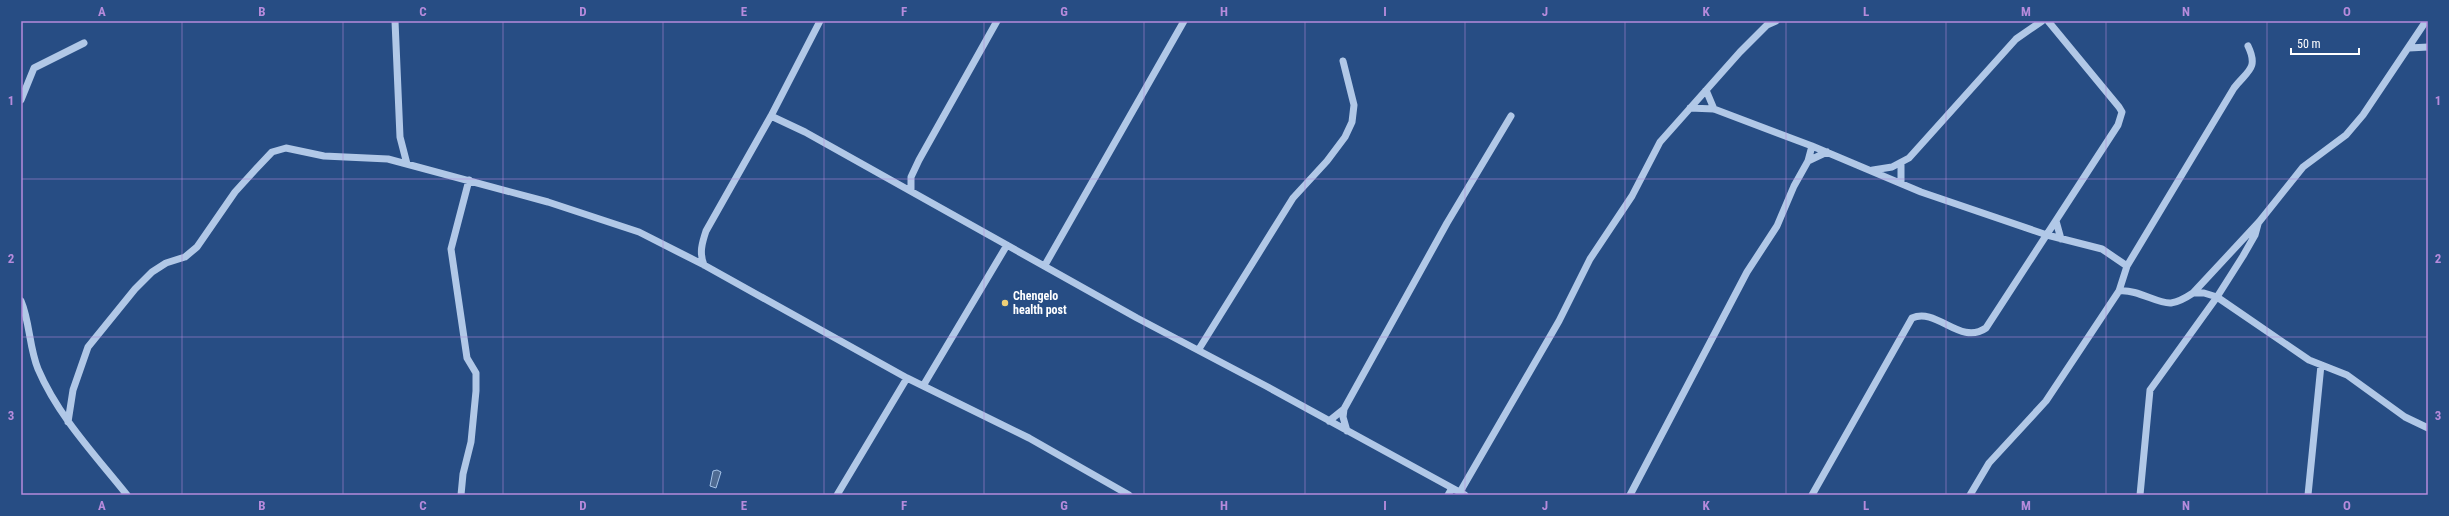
<svg xmlns="http://www.w3.org/2000/svg" width="2449" height="516" font-family="'Roboto Condensed',sans-serif">
	<rect width="100%" height="100%" fill="#274d84"/>
	<!-- water -->
	<path fill="#4f6b92" stroke="#a5c3e8" d="M717 470 721 472 716 488 710 486 713 471Z"/>
	<g fill="none" stroke-linecap="round" stroke-linejoin="round">
		<!-- minor -->
		<path stroke="#b1c8e7" stroke-width="7" d="M395 21 400 137 407 164
			M2409 48 2428 47
			M1706 90 1714 109
			M21 100 34 68 84 43
			M1690 108 1714 109 1812 146 1921 192 2047 235 2102 249 2127 266 2119 291
			M771 116 805 132 1137 318 1266 386 1465 495
			M1808 161 1827 152
			M1901 165V183
			M1873 170 1892 167 1909 158 2016 39 2042 21
			M911 190V177L919 160 997 21
			M2056 221 2061 239
			M704 265C699 253 702 243 706 231L771 116 820 21
			M1045 265 1184 21
			M2127 266 2234 88C2247 71 2259 69 2248 46
			M2193 293H2204L2217 297 2309 360 2347 375 2405 417 2428 428
			M21 301C30 322 29 347 38 369 58 416 95 455 127 495
			M1199 349 1293 198 1327 161 1345 137 1352 122 1354 105 1343 61
			M923 386 1007 245
			M1344 409 1343 417 1347 431
			M1329 421 1344 409 1447 223 1511 116
			M68 422 73 390 88 347 135 289 152 272 166 263 185 257 197 247 235 192 255 170 272 152 286 148 324 156 388 159 548 202 639 232 704 265 907 378 1029 438 1129 495
			M1460 492 1559 321 1590 259 1632 196 1660 142 1740 52 1767 25 1776 21
			M461 495 463 474 471 442 476 391V373L467 358 451 249 469 180
			M837 495 907 378
			M1448 495 1452 488
			M1630 495 1747 272 1777 226 1794 186 1808 161 1812 146
			M1812 495 1912 318C1937 307 1960 346 1986 328L2118 125 2122 112 2119 107 2048 21
			M1970 495 1989 463 2046 401 2119 291C2138 289 2157 304 2171 303 2179 302 2187 297 2193 293L2259 222 2303 167 2346 135 2363 115 2426 21
			M2140 495 2150 390 2217 297 2243 256 2255 235 2258 224
			M2308 495 2321 365"/>
	</g>
	<!-- grid -->
	<path fill="none" stroke="#b68bdc" stroke-width="1" stroke-opacity="0.55" d="M182 21V495M343 21V495M503 21V495M663 21V495M824 21V495M984 21V495M1144 21V495M1305 21V495M1465 21V495M1625 21V495M1786 21V495M1946 21V495M2106 21V495M2267 21V495M21 179H2428M21 337H2428"/>
	<!-- markers -->
	<circle fill="#f0d077" stroke="#274d84" stroke-width="1.5" cx="1005" cy="303" r="4"/>
	<g text-anchor="middle" stroke-width="3.5" stroke-linejoin="round" paint-order="stroke">
		<!-- poi labels -->
		<g font-size="12" font-weight="bold" fill="#fff" stroke="#274d84" text-anchor="start">
			<text x="1013" y="300">Chengelo<tspan x="1013" dy="14">health post</tspan></text>
		</g>
	</g>
	<!-- border -->
	<rect width="2449" height="516" fill="none" stroke="#274d84" stroke-width="44"/>
	<!-- scale -->
	<path d="M2291 48v6h68v-6" fill="none" stroke="#ffffff" stroke-width="2"/>
	<text x="2297" y="48" font-size="12" fill="#ffffff" stroke="#274d84" stroke-width="3" paint-order="stroke">50 m</text>
	<rect x="22" y="22" width="2405" height="472" fill="none" stroke="#b68bdc" stroke-width="1.5"/>
	<g font-size="13" text-anchor="middle" font-weight="bold" fill="#b68bdc">
		<text x="102" y="16">A</text>
		<text x="262" y="16">B</text>
		<text x="423" y="16">C</text>
		<text x="583" y="16">D</text>
		<text x="744" y="16">E</text>
		<text x="904" y="16">F</text>
		<text x="1064" y="16">G</text>
		<text x="1224" y="16">H</text>
		<text x="1385" y="16">I</text>
		<text x="1545" y="16">J</text>
		<text x="1706" y="16">K</text>
		<text x="1866" y="16">L</text>
		<text x="2026" y="16">M</text>
		<text x="2186" y="16">N</text>
		<text x="2347" y="16">O</text>
		<text x="11" y="105">1</text>
		<text x="2438" y="105">1</text>
		<text x="11" y="263">2</text>
		<text x="2438" y="263">2</text>
		<text x="11" y="420">3</text>
		<text x="2438" y="420">3</text>
		<text x="102" y="510">A</text>
		<text x="262" y="510">B</text>
		<text x="423" y="510">C</text>
		<text x="583" y="510">D</text>
		<text x="744" y="510">E</text>
		<text x="904" y="510">F</text>
		<text x="1064" y="510">G</text>
		<text x="1224" y="510">H</text>
		<text x="1385" y="510">I</text>
		<text x="1545" y="510">J</text>
		<text x="1706" y="510">K</text>
		<text x="1866" y="510">L</text>
		<text x="2026" y="510">M</text>
		<text x="2186" y="510">N</text>
		<text x="2347" y="510">O</text>
	</g>
</svg>
